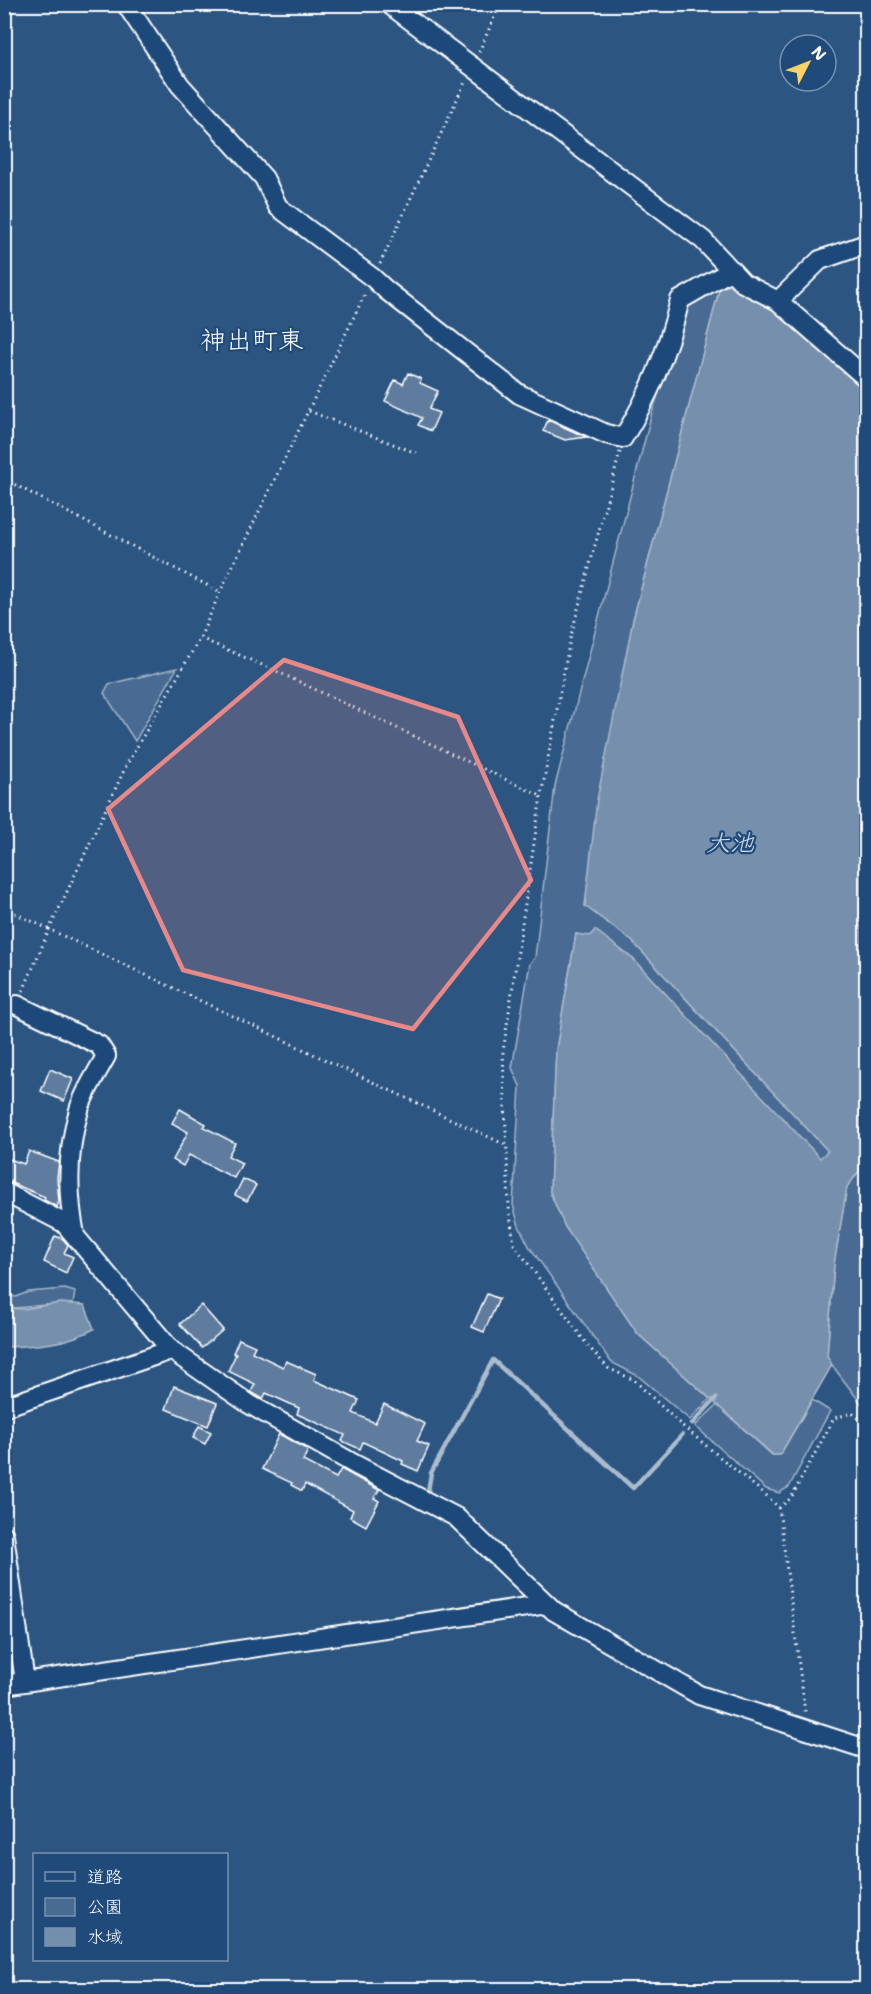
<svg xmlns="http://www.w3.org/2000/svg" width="871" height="1994" font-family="'Shantell Sans','Klee One',sans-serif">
	<rect width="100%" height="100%" fill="#2c5582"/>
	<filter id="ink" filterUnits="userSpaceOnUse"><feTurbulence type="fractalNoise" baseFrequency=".0167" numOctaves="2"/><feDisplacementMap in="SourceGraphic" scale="12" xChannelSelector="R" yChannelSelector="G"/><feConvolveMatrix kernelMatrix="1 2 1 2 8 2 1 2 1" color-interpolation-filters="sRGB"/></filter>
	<g filter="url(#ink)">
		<!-- green -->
		<path fill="#486b92" stroke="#a4b5c8" stroke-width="1.5" d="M720 287 633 620 585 906 632 941 828 1151 820 1159 633 959 595 930 590 937 576 934 556 1050 550 1192 565 1227 638 1334 710 1399 690 1420 638 1376 611 1362 529 1246 519 1226 513 1205 520 1086 512 1068 530 963 535 958 555 786 651 416 687 307 700 293Z
			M177 668 135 741 104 693 109 684Z
			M866 1162V1277L860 1349 862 1360 866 1365V1410L832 1365 827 1356 834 1264 847 1187Z
			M65 1289 75 1292 73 1304C50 1302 28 1309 5 1308V1295L16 1297 28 1292Z
			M812 1400 830 1411 789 1487 779 1493 766 1489 695 1426 717 1405 772 1455H780Z"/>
		<!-- water -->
		<path fill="#748fad" stroke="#acbcce" stroke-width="1.5" d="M730 286 794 320 866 392V1162L847 1187 834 1264 827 1356 832 1365 780 1455H773L638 1334 565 1227 550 1192 556 1050 576 934 590 936 595 930 633 959 820 1158 828 1151 632 941 585 906 597 800 633 620 720 287Z
			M866 1277V1365L862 1360 860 1349Z
			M60 1303 85 1305 94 1329C66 1344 36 1346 5 1347V1308L24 1309Z"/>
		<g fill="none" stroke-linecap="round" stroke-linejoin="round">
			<!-- stream -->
			<path stroke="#acbcce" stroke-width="4.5" d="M692 1424 716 1398
				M428 1491 431 1473 493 1360 633 1488 682 1435"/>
		</g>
		<!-- building -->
		<path fill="#5e7c9f" stroke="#fff" stroke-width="1.5" d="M408 373 421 379 420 383 438 391 429 409 439 413 431 431 418 425 422 418 385 401 395 380 403 384Z
			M548 420 586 437 565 440 543 431Z
			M50 1069 73 1079 64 1101 41 1091Z
			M180 1109 206 1124 204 1127 235 1143 228 1156 242 1163 234 1178 189 1155 183 1166 173 1160 188 1132 172 1123Z
			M29 1151 59 1162 57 1178 59 1201 57 1207 44 1200 45 1197 4 1180V1157L24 1164Z
			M243 1179 256 1185 247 1201 235 1195Z
			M55 1236 63 1239 68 1245 64 1253 73 1257 66 1273 44 1262Z
			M487 1294 499 1299 484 1332 472 1327Z
			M201 1305 223 1330 202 1348 180 1324Z
			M239 1339 255 1346 252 1352 283 1367 286 1361 316 1374 314 1380 359 1400 353 1413 375 1423 384 1404 425 1424 417 1441 429 1446 418 1471 402 1464 403 1461 363 1442 360 1449 342 1441 345 1435 297 1414 299 1408 266 1393 263 1399 251 1392 255 1384 228 1371 236 1354 233 1353Z
			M174 1386 217 1403 208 1426 166 1409Z
			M199 1426 211 1432 205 1444 193 1438Z
			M279 1434 308 1450 303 1461 336 1478 341 1469 379 1490 374 1498 379 1501 366 1526 350 1517 353 1510 305 1484 302 1491 291 1485 292 1483 262 1469Z"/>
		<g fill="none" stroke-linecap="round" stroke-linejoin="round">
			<defs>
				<path id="minor" d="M126 4 180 85 264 178 278 207 373 278 386 290 519 394 606 434 623 438C650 395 668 349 680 300L732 270
					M389 4 703 240 743 283 778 301 866 378
					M778 301 820 260 866 244
					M17 1005 99 1045 106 1056C97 1073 84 1092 79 1110 67 1151 67 1194 75 1235
					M4 1192 64 1223 171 1350 249 1404 356 1465 456 1517 554 1611 699 1695 866 1749
					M4 1407 171 1350
					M4 1535 25 1682
					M4 1685 547 1604"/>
			</defs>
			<!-- minor casing -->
			<use href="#minor" stroke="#fff" stroke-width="22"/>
			<!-- path -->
			<path stroke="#fff" stroke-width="3" stroke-dasharray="1.5 4.5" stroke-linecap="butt" d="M479 52 500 4
				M380 264 466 80
				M309 411 416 453
				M620 452 570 639 541 796 503 1052 509 1207 514 1244 588 1346 608 1368 634 1380 680 1424 767 1496 779 1508 805 1712
				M4 479 220 592
				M200 638 276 671 541 796
				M4 908 508 1146
				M23 991 49 930 127 764 200 638 220 592 366 292
				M4 1032 10 1019
				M779 1508 791 1498 834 1418 852 1413 866 1424"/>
			<!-- minor -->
			<use href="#minor" stroke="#1f4a7a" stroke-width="18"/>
		</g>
	</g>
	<!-- marked area -->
	<path fill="#e88989" fill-opacity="0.2" stroke="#e88989" stroke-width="4.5" stroke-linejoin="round" d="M284 660 458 717 531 880 413 1029 183 970 108 809Z"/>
	<g text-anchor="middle" stroke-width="4.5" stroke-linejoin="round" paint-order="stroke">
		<!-- water labels -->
		<g font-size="24" font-style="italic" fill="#d5dde6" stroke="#1f4a7a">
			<text x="730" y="851">大池</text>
		</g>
		<!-- quarter labels -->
		<g font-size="26" fill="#fff" stroke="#1f4a7a">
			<text x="252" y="349">神出町東</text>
		</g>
	</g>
	<!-- margin -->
	<rect width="871" height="1994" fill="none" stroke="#1f4a7a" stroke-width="24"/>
	<rect x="12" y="12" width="847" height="1970" fill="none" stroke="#fff" stroke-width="2" filter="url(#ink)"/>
	<!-- legend -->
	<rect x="33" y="1853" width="195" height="108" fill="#1f4a7a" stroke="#7992af" stroke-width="1.5"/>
	<rect x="45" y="1872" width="30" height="9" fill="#1f4a7a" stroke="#7992af" stroke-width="1.5"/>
	<text x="87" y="1883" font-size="18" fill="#ffffff">道路</text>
	<rect x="45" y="1898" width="30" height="18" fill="#486b92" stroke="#7992af" stroke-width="1.5"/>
	<text x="87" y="1913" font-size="18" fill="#ffffff">公園</text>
	<rect x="45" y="1928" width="30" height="18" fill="#748fad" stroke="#7992af" stroke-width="1.5"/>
	<text x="87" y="1943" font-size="18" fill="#ffffff">水域</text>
	<!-- north arrow -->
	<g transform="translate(808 63) rotate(48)"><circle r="28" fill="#1f4a7a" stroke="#7992af" stroke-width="1.5"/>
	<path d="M0-4.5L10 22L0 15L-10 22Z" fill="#ffd166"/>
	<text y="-9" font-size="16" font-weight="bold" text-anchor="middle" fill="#ffffff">N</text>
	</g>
</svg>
